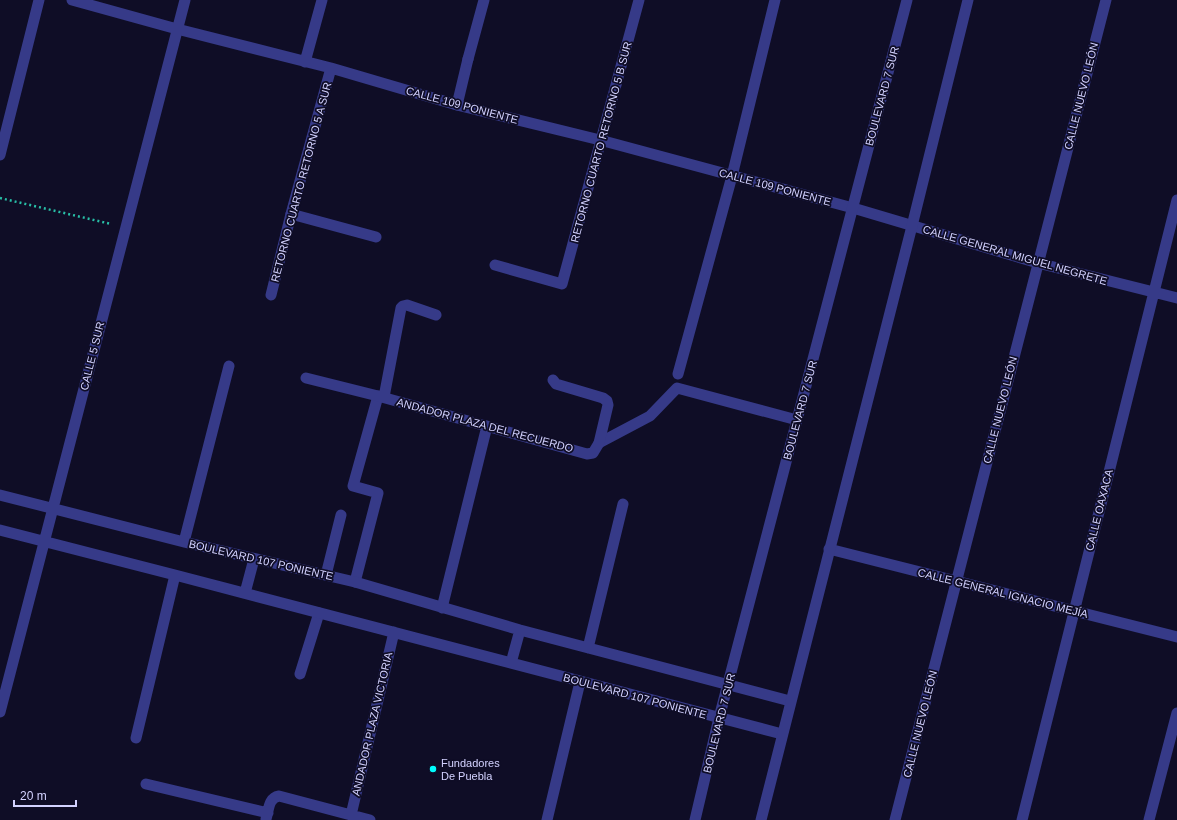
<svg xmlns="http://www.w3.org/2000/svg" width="1177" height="820" font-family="Helvetica,sans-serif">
	<rect width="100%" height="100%" fill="#0f0d26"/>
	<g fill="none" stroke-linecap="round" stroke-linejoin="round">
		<!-- path -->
		<path stroke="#28bea6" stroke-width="2.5" stroke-dasharray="2 3" stroke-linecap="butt" d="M0 198 111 224"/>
		<!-- service -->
		<path stroke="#363a88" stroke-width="11" d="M291 214 376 237
			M326 575 341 515
			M300 674 319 613"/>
		<!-- pedestrian -->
		<path stroke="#363a88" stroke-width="11" d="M457 105 468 59
			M599 443 650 416 677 388 797 420
			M355 582 378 493 353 486 378 396"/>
		<!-- minor -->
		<path stroke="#363a88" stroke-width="11" d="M72 0 177 29 331 68 457 105 600 140 853 208 1038 263 1177 298
			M468 59 484 0
			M305 62 322 0
			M0 155 39 0
			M495 265 562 284 639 0
			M271 295 291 214 331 68
			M678 374 732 176 775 0
			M306 378 378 396 587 454 593 453 599 443 608 405 607 401 603 398 556 384 553 380
			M384 397 401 308 403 306 407 305 436 315
			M0 495 184 542 355 582 520 630 790 701
			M0 530 175 575 782 734
			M184 542 229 366
			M829 549 1177 637
			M245 593 254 559
			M442 608 487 426
			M588 648 623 504
			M511 663 520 630
			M0 712 185 0
			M136 738 175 575
			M146 784 268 813
			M351 815 394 632
			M266 819C269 810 268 798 279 796L370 820
			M547 820 580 682
			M895 820 1106 0
			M1022 820 1177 200
			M1149 820 1177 713"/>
		<!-- tertiary -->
		<path stroke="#363a88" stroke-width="11" d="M695 820 719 718 907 0
			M761 820 912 226 968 0"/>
	</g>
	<!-- markers -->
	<circle fill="#00fcfd" stroke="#0f0d26" stroke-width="1.5" cx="433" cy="769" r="4"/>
	<g text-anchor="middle" stroke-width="3.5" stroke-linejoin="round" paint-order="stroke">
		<!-- street labels -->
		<g font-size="11" fill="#d3d2ff" stroke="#0f0d26">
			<text transform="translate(882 96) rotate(-75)" y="4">BOULEVARD 7 SUR</text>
			<text transform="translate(1081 96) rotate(-76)" y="4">CALLE NUEVO LEÓN</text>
			<text transform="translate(462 105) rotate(15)" y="4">CALLE 109 PONIENTE</text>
			<text transform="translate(601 142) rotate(-75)" y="4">RETORNO CUARTO RETORNO 5 B SUR</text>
			<text transform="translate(301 182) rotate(-75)" y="4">RETORNO CUARTO RETORNO 5 A SUR</text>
			<text transform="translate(775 187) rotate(15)" y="4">CALLE 109 PONIENTE</text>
			<text transform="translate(1015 255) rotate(16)" y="4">CALLE GENERAL MIGUEL NEGRETE</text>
			<text transform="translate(92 356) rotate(-76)" y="4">CALLE 5 SUR</text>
			<text transform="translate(800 410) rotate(-75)" y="4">BOULEVARD 7 SUR</text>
			<text transform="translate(1000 410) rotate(-76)" y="4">CALLE NUEVO LEÓN</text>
			<text transform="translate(485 425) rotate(15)" y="4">ANDADOR PLAZA DEL RECUERDO</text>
			<text transform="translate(1099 510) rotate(-76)" y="4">CALLE OAXACA</text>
			<text transform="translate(261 560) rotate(13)" y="4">BOULEVARD 107 PONIENTE</text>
			<text transform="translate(1003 593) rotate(14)" y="4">CALLE GENERAL IGNACIO MEJÍA</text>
			<text transform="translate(635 696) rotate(15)" y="4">BOULEVARD 107 PONIENTE</text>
			<text transform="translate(719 723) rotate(-76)" y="4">BOULEVARD 7 SUR</text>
			<text transform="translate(372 724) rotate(-77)" y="4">ANDADOR PLAZA VICTORIA</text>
			<text transform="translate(920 724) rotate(-76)" y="4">CALLE NUEVO LEÓN</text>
		</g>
		<!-- poi labels -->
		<g font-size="11" fill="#d3d2ff" stroke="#0f0d26" text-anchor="start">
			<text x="441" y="767">Fundadores<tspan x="441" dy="13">De Puebla</tspan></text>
		</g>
	</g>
	<!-- scale -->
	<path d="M14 800v6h62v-6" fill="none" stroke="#d3d2ff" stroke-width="2"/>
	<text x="20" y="800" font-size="12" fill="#d3d2ff" stroke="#0f0d26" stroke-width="3" paint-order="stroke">20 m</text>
</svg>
